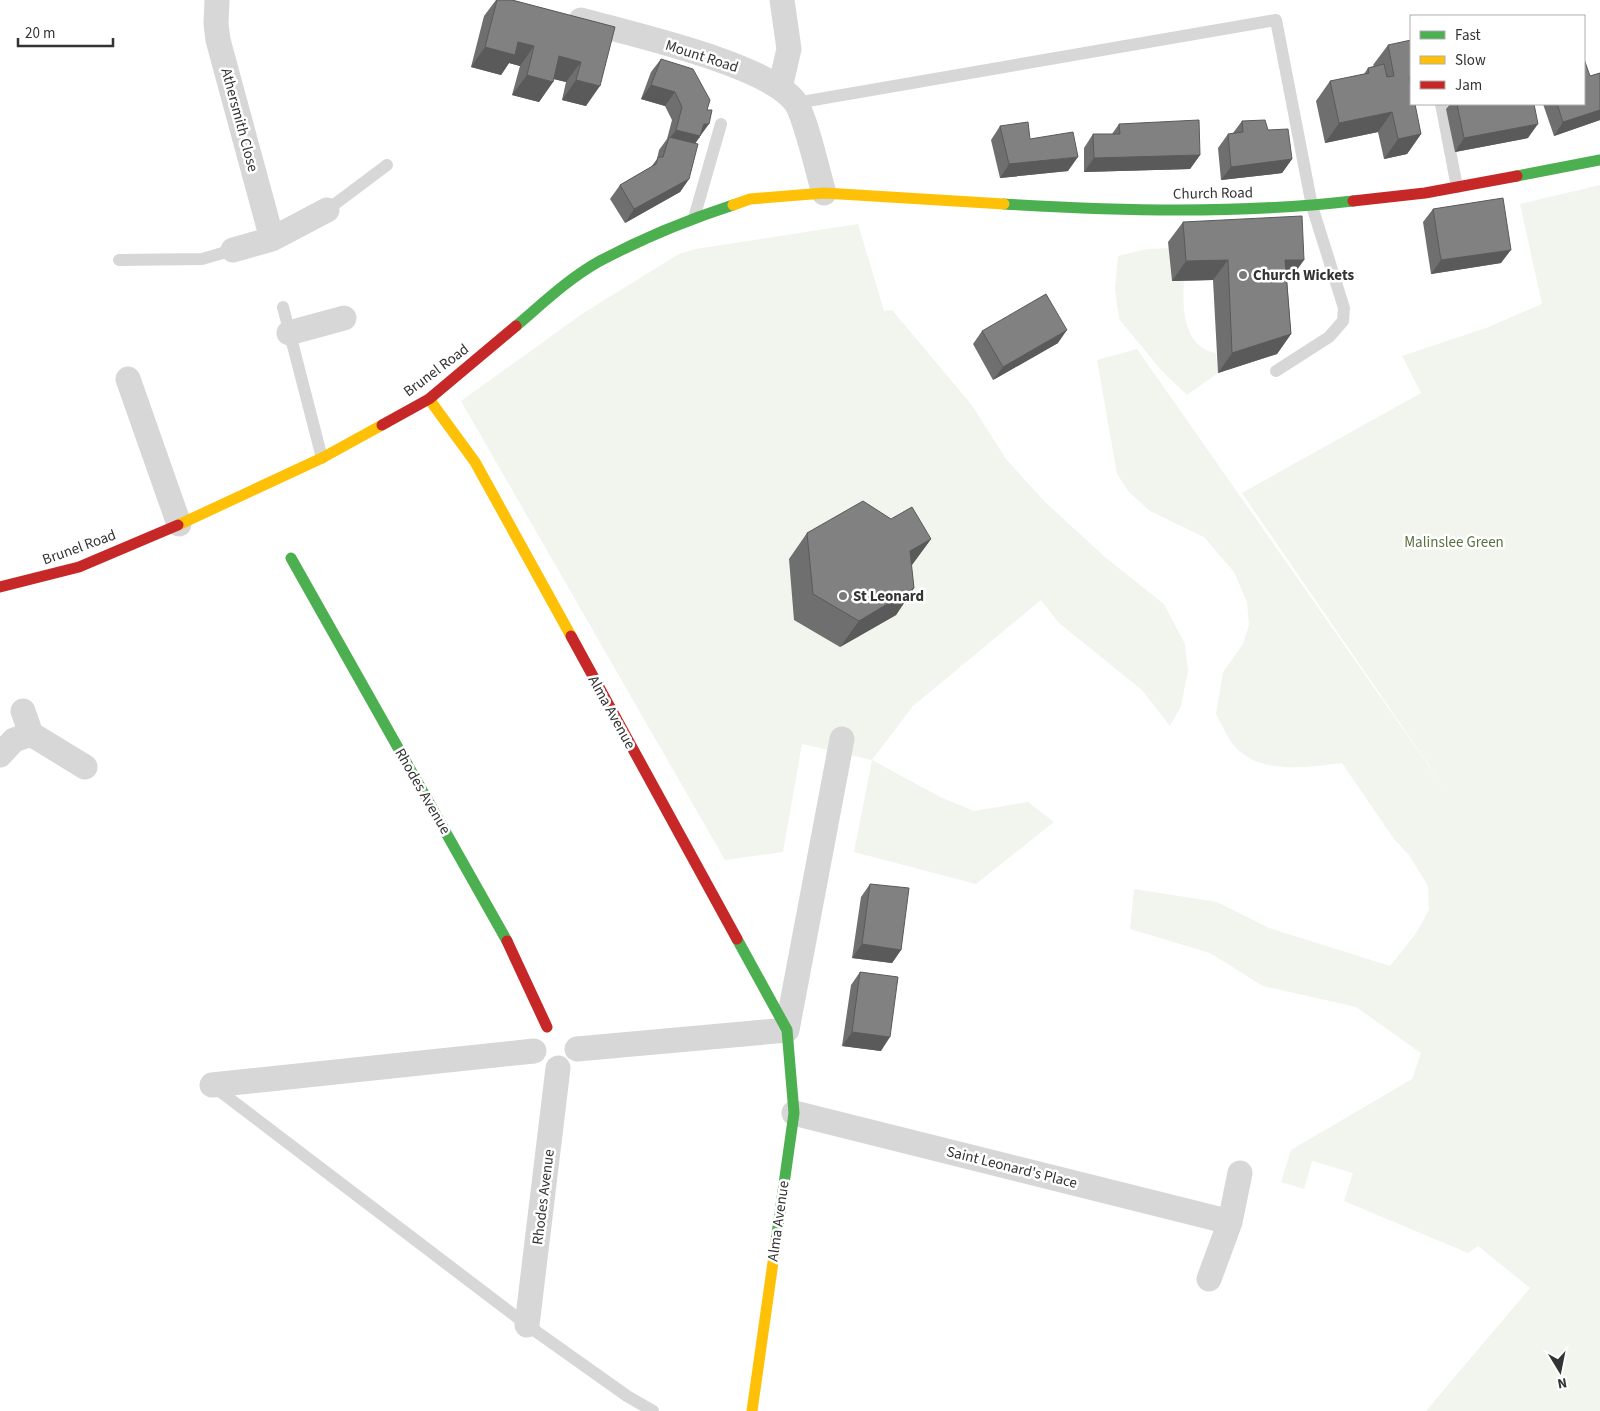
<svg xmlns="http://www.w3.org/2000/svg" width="1600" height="1411" font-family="'Source Sans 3',sans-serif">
	<rect width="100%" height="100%" fill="#fff"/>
	<!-- green -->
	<path fill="#f1f5ed" d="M1600 185V1411H1426L1530 1288 1478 1246 1468 1253 1344 1201 1353 1173 1312 1161 1304 1189 1281 1182 1291 1150 1412 1079 1421 1053 1356 1007 1263 986 1210 953 1130 929 1134 889 1217 902 1269 928 1390 966 1415 935 1429 910 1428 886 1409 855 1394 839 1342 763C1307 767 1267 775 1238 750 1229 742 1222 725 1216 714L1223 672 1243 644 1249 625 1247 602 1234 572 1204 537 1150 511 1129 492 1117 474 1097 360 1137 349 1452 799 1242 493 1421 393 1402 356 1486 328 1542 304 1520 204Z
		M858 224 884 311 892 310 971 404 1006 459 1044 501 1106 558 1164 604 1185 644 1188 671 1181 706 1170 726 1142 690 1059 623 1041 600 913 706 872 760 940 797 974 811 1028 802 1054 822 976 884 854 852 872 760 802 744 783 852 725 860 461 401 585 312 679 254 696 249Z
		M1169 248 1172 281H1184C1182 307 1183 348 1216 353L1218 373 1187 395 1162 371 1119 319 1115 289 1118 256 1147 249Z"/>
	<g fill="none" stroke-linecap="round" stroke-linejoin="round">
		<!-- lane -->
		<path stroke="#d7d7d7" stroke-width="12" d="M796 103 1276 20 1312 206 1344 308 1343 321 1329 337 1276 371
			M1441 104 1457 187
			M327 210 387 165
			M694 218 721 124
			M119 260 202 259 233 250
			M283 307 322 458
			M213 1086 527 1325 627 1396 653 1411"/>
		<!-- street -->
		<path stroke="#d7d7d7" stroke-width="25" d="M217 0 216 24 218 40 272 239
			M581 20C629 34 769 64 796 103 806 119 818 173 824 193
			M780 88 789 49 782 0
			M233 250 272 239 327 210
			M289 333 344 318
			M128 379 179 524
			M23 711 31 734 85 767
			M0 755 14 740 31 734
			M577 1049 787 1030 842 739
			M212 1085 534 1051
			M794 1113 1230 1222
			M1209 1279 1230 1222 1240 1173
			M527 1325 558 1068"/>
		<!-- fast -->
		<path stroke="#4caf50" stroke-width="11" d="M1517 176 1600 160
			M1004 204C1119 211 1238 214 1353 201
			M516 326C542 304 568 279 598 262 641 239 687 220 733 205
			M291 558 507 941
			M737 939 787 1030 794 1113 776 1241"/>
		<!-- slow -->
		<path stroke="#ffc107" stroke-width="11" d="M733 205 750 199 824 193 1004 204
			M429 399 475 462 571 636
			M178 525 322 458 382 425
			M752 1411 776 1241"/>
		<!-- jam -->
		<path stroke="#c62828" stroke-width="11" d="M1353 201 1425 193 1517 176
			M382 425 429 399 516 326
			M0 587 79 567 178 525
			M571 636 737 939
			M507 941 547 1027"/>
	</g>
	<!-- wall -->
	<path fill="#6f6f6f" d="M496 0H512L615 27 586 106 562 100 566 82 554 79 553 82 539 102 512 95 520 66 509 63 501 75 471 67 484 16Z
		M1388 45 1411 104 1421 134 1407 154 1384 159 1378 132 1325 143 1316 101 1330 81 1364 74 1368 68 1374 66 1373 65Z
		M661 59 700 138H699L695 144 689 179 680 192 625 223 610 199 620 185 651 167 657 159 659 150 667 139 672 120 665 106 641 99 651 72Z
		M1600 73V120L1554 136 1543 104H1584L1590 76Z
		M1450 104H1534L1528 138 1455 152 1446 109Z
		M1242 121 1268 130 1292 159 1282 173 1221 180 1218 148 1228 134 1233 133Z
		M1119 124 1200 155 1190 169 1084 172V148L1093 134H1112Z
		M1000 126 1030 139 1068 171 1000 178 991 140Z
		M1433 209 1501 263 1431 274 1423 222Z
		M1183 222 1290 280H1287L1291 334 1277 354 1218 373 1213 280 1172 281 1168 242Z
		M982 331 1058 343 993 380 973 344Z
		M891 519 931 539 911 566 914 588 896 615 840 647 794 620 789 559 807 533Z
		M870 884 901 950 892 963 852 958 861 897Z
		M860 972 881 1051 842 1046 851 985Z"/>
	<!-- shaded-wall -->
	<path fill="#5a5a5a" d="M518 42 534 46 520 66 509 63 501 75 471 67 485 47Z
		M559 56 581 62 566 82 545 77Z
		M527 75 553 82 539 102 512 95Z
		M576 80 600 86 586 106 562 100Z
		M651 85 675 92 665 106 641 99Z
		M1600 110V120L1554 136 1563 122Z
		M1392 112 1378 132 1325 143 1339 123Z
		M704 124H709L690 150 667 142 676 130Z
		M1538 124 1528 138 1455 152 1464 138Z
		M1421 134 1407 154 1384 159 1398 139Z
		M1200 155 1190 169 1084 172 1094 158Z
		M1078 157 1068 171 1000 178 1009 164Z
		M1292 159 1282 173 1221 180 1231 167Z
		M689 179 680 192 625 223 634 209Z
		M1511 250 1501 263 1431 274 1441 260Z
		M1228 260 1213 280 1172 281 1186 261Z
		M1285 260H1304L1290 280 1271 281Z
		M1067 330 1058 343 993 380 1003 367Z
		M1291 334 1277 354 1218 373 1232 353Z
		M931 539 912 565 891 578 910 551Z
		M914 588 896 615 840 647 859 621Z
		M862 944 901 950 892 963 852 958Z
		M852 1032 890 1037 881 1051 842 1046Z"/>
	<!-- building -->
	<path fill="#818181" stroke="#5a5a5a" d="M497 0H512L615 27 600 86 576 80 581 62 559 56 553 82 527 75 534 46 518 42 515 55 485 47Z
		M1411 40V77H1409L1411 87V104H1415L1421 134 1398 139 1392 112 1339 123 1330 81 1369 73 1368 68 1384 64 1387 77 1394 76 1388 45Z
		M661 59 693 69 710 100 707 110H712L709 124H704L700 136 676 130 682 107 675 92 651 85Z
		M1584 59 1590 76 1600 73V110L1563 122 1557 104H1584Z
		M1457 104H1534L1538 124 1464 138Z
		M1199 120 1200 155 1094 158 1093 134H1120L1119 124Z
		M1265 120 1268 130 1288 129 1292 159 1231 167 1228 134 1243 132 1242 121Z
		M1028 122 1030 139 1073 132 1078 157 1009 164 1000 126Z
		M669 137 698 144 689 179 634 209 620 185 656 164 658 157H663Z
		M1503 198 1511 250 1441 260 1433 209Z
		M1302 216 1304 260H1285L1291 334 1232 353 1228 260 1186 261 1183 222Z
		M1046 294 1067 330 1003 367 982 331Z
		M863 501 891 519 912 507 931 539 910 551 914 588 859 621 813 594 807 533Z
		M870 884 909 888 901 950 862 944Z
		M860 972 898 977 890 1037 852 1032Z"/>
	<!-- markers -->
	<g fill="#7a7a7a" stroke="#fff" stroke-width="2">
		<circle cx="1243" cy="275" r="5"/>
		<circle cx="843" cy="596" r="5"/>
	</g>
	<g text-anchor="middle" stroke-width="5" stroke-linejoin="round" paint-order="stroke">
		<!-- street labels -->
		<g font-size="15" fill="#333" stroke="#fff">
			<text transform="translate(702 56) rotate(18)" y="5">Mount Road</text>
			<text transform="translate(240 120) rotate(75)" y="5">Athersmith Close</text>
			<text transform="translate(1213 193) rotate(-1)" y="5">Church Road</text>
			<text transform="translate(436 370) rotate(-37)" y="5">Brunel Road</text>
			<text transform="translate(79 547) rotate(-20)" y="5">Brunel Road</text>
			<text transform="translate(612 712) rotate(61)" y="5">Alma Avenue</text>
			<text transform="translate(423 791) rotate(60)" y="5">Rhodes Avenue</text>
			<text transform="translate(1012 1167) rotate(14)" y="5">Saint Leonard's Place</text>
			<text transform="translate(543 1197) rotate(-83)" y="5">Rhodes Avenue</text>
			<text transform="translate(778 1221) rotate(-82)" y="5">Alma Avenue</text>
		</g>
		<!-- poi labels -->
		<g font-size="15" font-weight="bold" fill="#333" stroke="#fff" text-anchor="start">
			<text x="1253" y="280">Church Wickets</text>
			<text x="853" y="601">St Leonard</text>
		</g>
		<!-- park labels -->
		<g font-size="15" fill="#56703f" stroke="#fff">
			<text x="1454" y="547">Malinslee Green</text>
		</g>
	</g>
	<!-- legend -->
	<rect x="1410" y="15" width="175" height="90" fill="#ffffff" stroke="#adadad"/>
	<rect x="1420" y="31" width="25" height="8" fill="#4caf50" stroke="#adadad"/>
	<text x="1455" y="40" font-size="15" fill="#333333">Fast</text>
	<rect x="1420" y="56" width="25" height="8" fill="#ffc107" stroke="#adadad"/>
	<text x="1455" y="65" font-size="15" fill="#333333">Slow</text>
	<rect x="1420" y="81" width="25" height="8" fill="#c62828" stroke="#adadad"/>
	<text x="1455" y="90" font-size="15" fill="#333333">Jam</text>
	<!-- north arrow -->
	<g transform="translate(1560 1371) rotate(170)" stroke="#ffffff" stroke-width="4" paint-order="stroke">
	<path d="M0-4L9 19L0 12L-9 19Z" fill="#333333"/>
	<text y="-8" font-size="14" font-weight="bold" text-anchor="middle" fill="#333333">N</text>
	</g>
	<!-- scale -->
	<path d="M18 38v8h95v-8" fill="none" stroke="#333333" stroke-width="2.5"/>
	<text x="25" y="38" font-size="15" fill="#333333" stroke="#ffffff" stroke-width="4" paint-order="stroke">20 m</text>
</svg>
